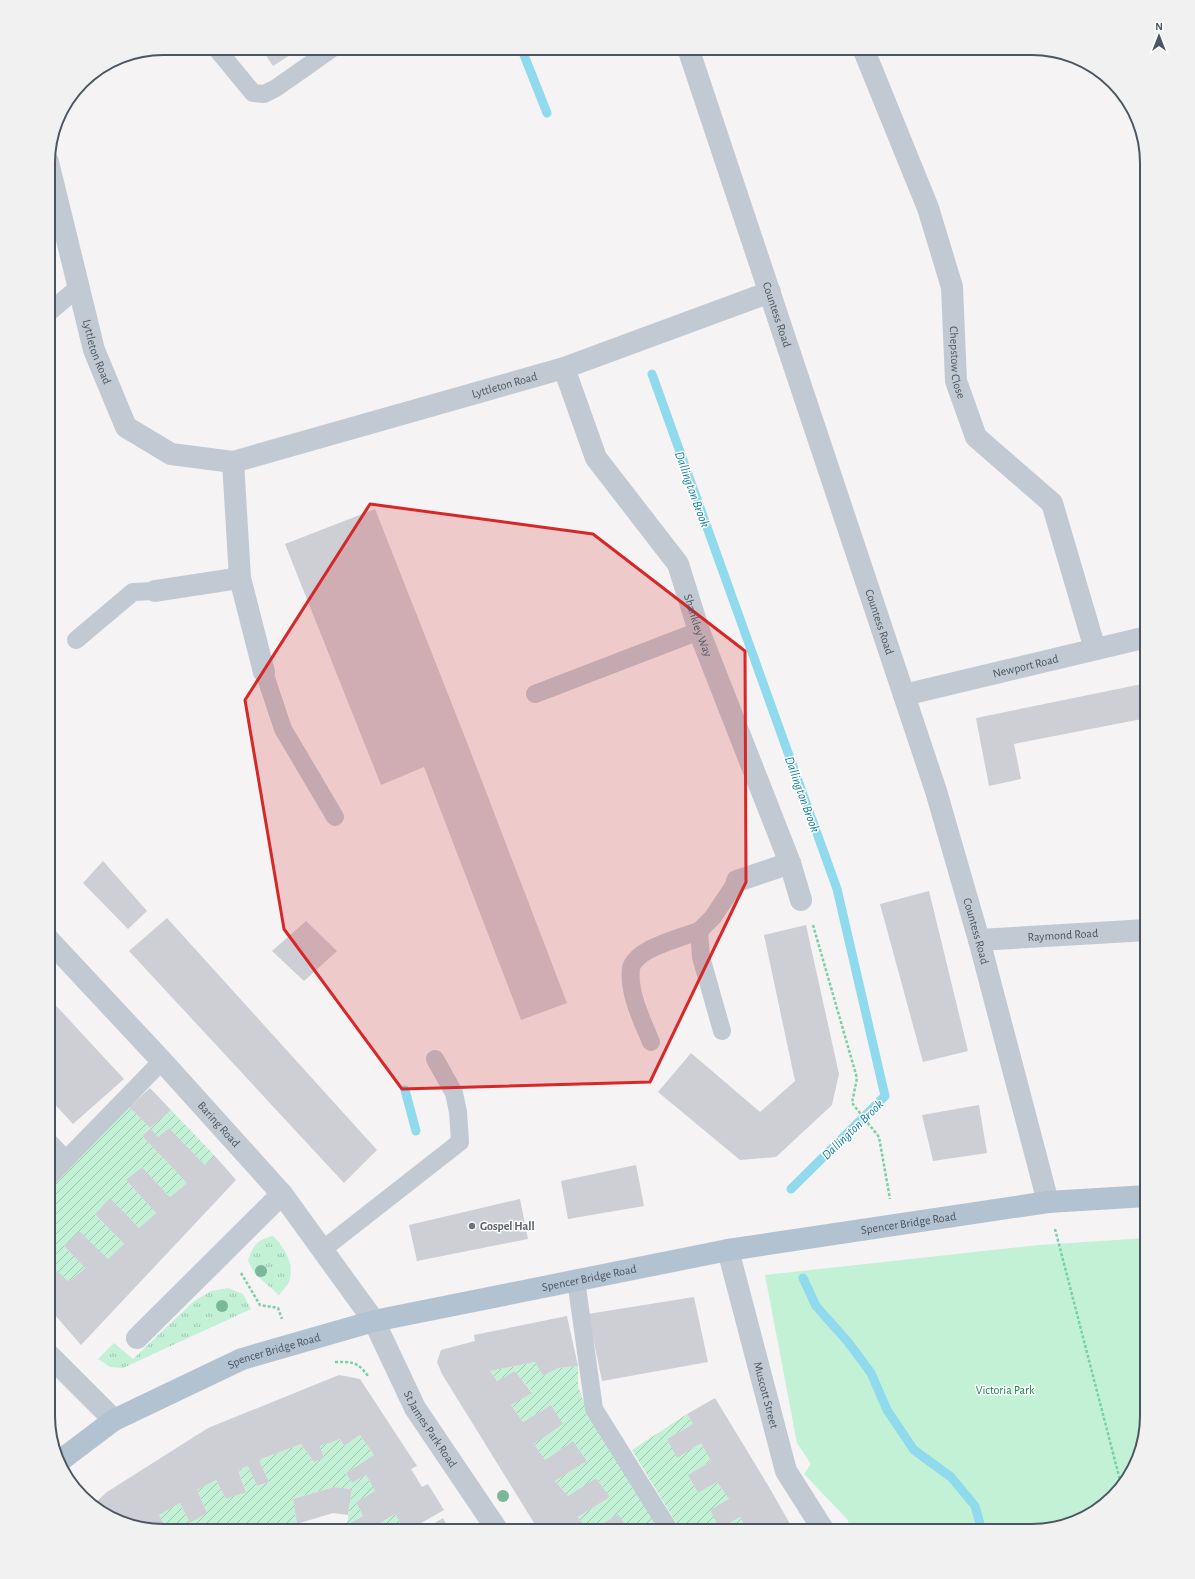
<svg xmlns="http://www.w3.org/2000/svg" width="1195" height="1579" font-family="'Alegreya Sans',sans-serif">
	<defs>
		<pattern id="grass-tufts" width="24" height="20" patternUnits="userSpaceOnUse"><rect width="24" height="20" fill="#c3f1d5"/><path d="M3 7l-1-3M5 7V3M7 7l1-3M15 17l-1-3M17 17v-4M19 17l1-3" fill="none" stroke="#a0c6b0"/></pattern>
		<pattern id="garden-furrows" width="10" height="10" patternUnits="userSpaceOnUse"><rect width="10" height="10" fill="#c3f1d5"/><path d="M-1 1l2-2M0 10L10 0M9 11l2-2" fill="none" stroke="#a0c6b0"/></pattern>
	</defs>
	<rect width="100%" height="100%" fill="#f5f3f3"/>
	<!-- grass -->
	<path fill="url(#grass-tufts)" d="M273 1236C285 1248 295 1264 289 1282 287 1286 282 1291 279 1295L255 1274 248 1261C252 1246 258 1239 273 1236Z
		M228 1288 243 1294 251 1309 123 1368 110 1367 98 1359 114 1343 133 1359 193 1302 211 1291Z"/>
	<!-- park -->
	<path fill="#c3f1d5" d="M1147 1238V1416L1132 1473 1095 1512 1032 1531H854L846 1518 804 1474 811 1464 797 1443 765 1275 1039 1245Z"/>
	<!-- garden -->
	<path fill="url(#garden-furrows)" d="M129 1107 150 1128 171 1110 215 1156 205 1165 169 1128 158 1137 149 1128 142 1136 187 1183 170 1197 142 1167 126 1180 156 1213 139 1228 110 1199 95 1214 124 1244 108 1259 79 1232 64 1246 85 1268 69 1282 48 1262V1190Z
		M535 1362 543 1376 558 1368 578 1366V1386L583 1400 663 1531H630L618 1514 591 1531H588L578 1517 610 1497 596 1478 568 1496 555 1481 587 1461 573 1441 545 1460 534 1444 557 1415 551 1405 523 1422 511 1405 532 1392 515 1371 497 1381 490 1371Z
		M687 1414 693 1424 667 1439 673 1448 701 1443 711 1461 688 1475 698 1493 717 1482 729 1499 721 1529 740 1517 747 1531H681L632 1450Z
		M360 1435 374 1455 346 1473 352 1483 366 1475 375 1491 356 1502 363 1516 347 1525 352 1489 334 1487 293 1499 297 1524 285 1531H169L159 1515 180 1503 190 1523 207 1513 197 1490 216 1480 226 1499 246 1491 238 1470 248 1466 257 1486 269 1482 259 1460 301 1444 314 1462 324 1458 320 1446 340 1439 344 1446Z
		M395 1514 405 1531H367Z"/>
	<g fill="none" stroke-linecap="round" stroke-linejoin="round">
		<!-- stream -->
		<path stroke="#90daee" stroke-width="9" d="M524 55 547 113
			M652 374 837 889 885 1096 791 1189
			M405 1090 416 1131
			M803 1278 816 1306 848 1342 871 1373 887 1410 914 1450 951 1477 975 1506 982 1531"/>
	</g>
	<!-- building -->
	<path fill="#cdcfd5" d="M261 48H301L273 66Z
		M375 509 470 750 567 1003 521 1020 424 767 381 785 285 544Z
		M1147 683V718L1014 744 1021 779 989 786 976 718Z
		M103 861 147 911 128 929 83 883Z
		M929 891 968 1051 923 1062 880 904Z
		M167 918 377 1150 344 1183 129 951Z
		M306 921 337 951 304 981 272 951Z
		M806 925 839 1074 832 1105 776 1157 740 1160 658 1092 691 1053 760 1112 795 1081 764 935Z
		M48 997 124 1079 73 1124 48 1097Z
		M150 1088 171 1110 150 1128 129 1107Z
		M979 1105 987 1153 933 1161 922 1115Z
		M150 1128 158 1137 169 1128 205 1165 215 1156 236 1180 81 1345 48 1307V1303L52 1299 48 1295V1262L69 1282 85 1268 64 1246 79 1231 108 1259 124 1244 95 1214 110 1198 139 1228 156 1213 126 1180 142 1167 170 1197 187 1183 142 1136Z
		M636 1165 644 1206 568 1219 561 1181Z
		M520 1199 528 1239 417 1261 409 1225Z
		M694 1297 708 1362 602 1381 588 1314Z
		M567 1316 578 1366 558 1368 543 1376 535 1362 490 1371 497 1381 515 1371 532 1393 511 1405 523 1422 551 1405 558 1416 563 1424 534 1444 545 1460 573 1441 587 1461 555 1481 568 1496 596 1478 610 1497 578 1517 588 1531H539L442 1374 437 1362 441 1350 475 1341 474 1335Z
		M339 1375 360 1379 417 1466 411 1469 422 1487 428 1484 444 1510 407 1531H405L395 1514 367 1531H351L347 1525 363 1516 356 1502 375 1491 366 1475 352 1483 346 1473 374 1455 360 1435 344 1446 340 1439 320 1446 324 1458 314 1462 301 1444 259 1460 269 1482 257 1486 248 1466 238 1470 246 1492 226 1499 216 1480 197 1490 207 1513 190 1523 180 1503 159 1515 169 1531 106 1516 94 1504 107 1492 208 1428Z
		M715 1398 769 1487 794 1531H747L740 1517 720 1529 710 1510 729 1499 717 1482 698 1493 688 1475 711 1461 701 1443 677 1458 667 1439 693 1424 687 1414Z
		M334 1487 352 1489 348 1515 333 1513 297 1524 293 1499Z
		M618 1514 630 1531H591Z
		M443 1518 450 1531H421Z"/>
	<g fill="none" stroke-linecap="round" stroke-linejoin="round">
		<!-- path -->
		<path stroke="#7ad0a6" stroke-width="2.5" stroke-dasharray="3 2" stroke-linecap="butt" d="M813 925 857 1078 852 1103 879 1137 890 1199
			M1055 1229 1121 1484
			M241 1273 260 1305 278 1308 282 1319
			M335 1362C352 1362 357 1361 368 1376"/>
		<!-- service -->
		<path stroke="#c1cad2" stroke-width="18" d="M216 48 253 93 264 94 276 88 333 48
			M48 313 79 287
			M76 640 133 592 155 591
			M264 672 283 729 335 817
			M535 694 699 631
			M722 1031 701 957 699 931 713 917 737 881
			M651 1042C642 1020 628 993 631 968 632 962 641 954 647 951 663 942 682 937 699 931
			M48 1141 66 1160
			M48 1178 162 1061
			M322 1250 460 1142 458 1112 454 1093 435 1059
			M576 1280 594 1409 670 1531"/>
		<!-- minor -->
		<g stroke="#c1cad2" stroke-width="22">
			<path id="s1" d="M688 48 936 791 979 940 1048 1202"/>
			<path id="s2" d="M863 48 928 208 952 287 956 381 976 437 1052 503 1095 649"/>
			<path id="s3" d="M48 162 94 350 126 427 171 454 233 462 564 368 770 292"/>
			<path id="s4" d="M564 368 596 458 678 564 699 631 790 863 801 900"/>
			<path d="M233 462 240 578 264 672"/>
			<path d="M155 591 240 578"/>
			<path id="s5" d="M904 695 1147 637"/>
			<path d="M737 881 790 863"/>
			<path id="s6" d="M48 939 162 1061 282 1194 374 1321 415 1408 498 1531"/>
			<path id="s7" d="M979 940 1147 930"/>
			<path id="s8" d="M728 1250 786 1471 824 1531"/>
			<path d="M137 1338 282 1194"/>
			<path d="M48 1354 114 1420"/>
		</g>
		<!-- primary -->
		<path stroke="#b3c2d1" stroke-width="22" id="s9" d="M61 1460 114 1420 242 1359 374 1321 728 1250 1048 1202 1147 1196"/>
	</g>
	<!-- trees -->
	<g fill="#7bb799">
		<circle cx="261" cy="1271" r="6"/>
		<circle cx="222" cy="1306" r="6"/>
		<circle cx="503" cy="1496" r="6"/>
	</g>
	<!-- marked area -->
	<path fill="#d62828" fill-opacity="0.2" stroke="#d62828" stroke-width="3" stroke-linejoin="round" d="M370 504 593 534 745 651 746 882 650 1082 402 1089 284 929 245 700Z"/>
	<!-- markers -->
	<circle fill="#6b7280" stroke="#fff" stroke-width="1.5" cx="472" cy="1226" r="4"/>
	<g text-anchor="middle" stroke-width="3" stroke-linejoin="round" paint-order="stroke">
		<!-- street labels -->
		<g font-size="12" fill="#4a5661" stroke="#fff">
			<text dy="4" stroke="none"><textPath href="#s1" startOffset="281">Countess Road</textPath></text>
			<text dy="4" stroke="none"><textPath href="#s3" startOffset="196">Lyttleton Road</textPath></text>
			<text dy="4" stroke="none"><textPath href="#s2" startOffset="331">Chepstow Close</textPath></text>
			<text dy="4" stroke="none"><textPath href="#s3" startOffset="674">Lyttleton Road</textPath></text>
			<text dy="4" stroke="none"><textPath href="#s1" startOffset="605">Countess Road</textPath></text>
			<text dy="4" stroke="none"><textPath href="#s4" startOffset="294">Shankley Way</textPath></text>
			<text dy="4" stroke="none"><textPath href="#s5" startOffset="125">Newport Road</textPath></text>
			<text dy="4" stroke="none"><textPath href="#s1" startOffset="929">Countess Road</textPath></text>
			<text dy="4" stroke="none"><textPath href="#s7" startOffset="84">Raymond Road</textPath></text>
			<text dy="4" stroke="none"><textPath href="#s6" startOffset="252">Baring Road</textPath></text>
			<text dy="4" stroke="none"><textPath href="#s9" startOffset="889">Spencer Bridge Road</textPath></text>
			<text dy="4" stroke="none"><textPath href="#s9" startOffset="565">Spencer Bridge Road</textPath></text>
			<text dy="4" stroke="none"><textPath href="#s9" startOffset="241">Spencer Bridge Road</textPath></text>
			<text dy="4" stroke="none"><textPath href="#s8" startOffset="150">Muscott Street</textPath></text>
			<text dy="4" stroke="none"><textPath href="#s6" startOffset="625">St James Park Road</textPath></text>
		</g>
		<!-- worship labels -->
		<g font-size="12" font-weight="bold" fill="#5b616d" stroke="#fff" text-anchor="start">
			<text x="480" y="1230">Gospel Hall</text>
		</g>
		<!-- park labels -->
		<g font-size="12" fill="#17864f" stroke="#fff">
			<text x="1005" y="1394">Victoria Park</text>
		</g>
		<!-- water labels -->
		<g font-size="13" font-style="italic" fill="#0c7c9b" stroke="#fff">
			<text transform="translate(693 489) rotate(70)" y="5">Dallington Brook</text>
			<text transform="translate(803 794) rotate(70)" y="5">Dallington Brook</text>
			<text transform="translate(852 1129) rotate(-44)" y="5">Dallington Brook</text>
		</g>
	</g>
	<!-- crop -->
	<path d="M0 0H1195V1579H0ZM163 55H1032A108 108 0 0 1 1140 163V1416A108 108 0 0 1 1032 1524H163A108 108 0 0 1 55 1416V163A108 108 0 0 1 163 55Z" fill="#f1f1f2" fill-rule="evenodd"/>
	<path fill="none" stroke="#4a5661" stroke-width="2" d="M163 55H1032A108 108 0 0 1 1140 163V1416A108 108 0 0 1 1032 1524H163A108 108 0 0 1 55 1416V163A108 108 0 0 1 163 55Z"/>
	<!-- north arrow -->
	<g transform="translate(1159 36)" stroke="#ffffff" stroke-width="3" paint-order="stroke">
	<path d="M0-3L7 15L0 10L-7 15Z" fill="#4a5661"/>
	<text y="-6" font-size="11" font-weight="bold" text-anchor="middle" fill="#4a5661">N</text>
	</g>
</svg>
